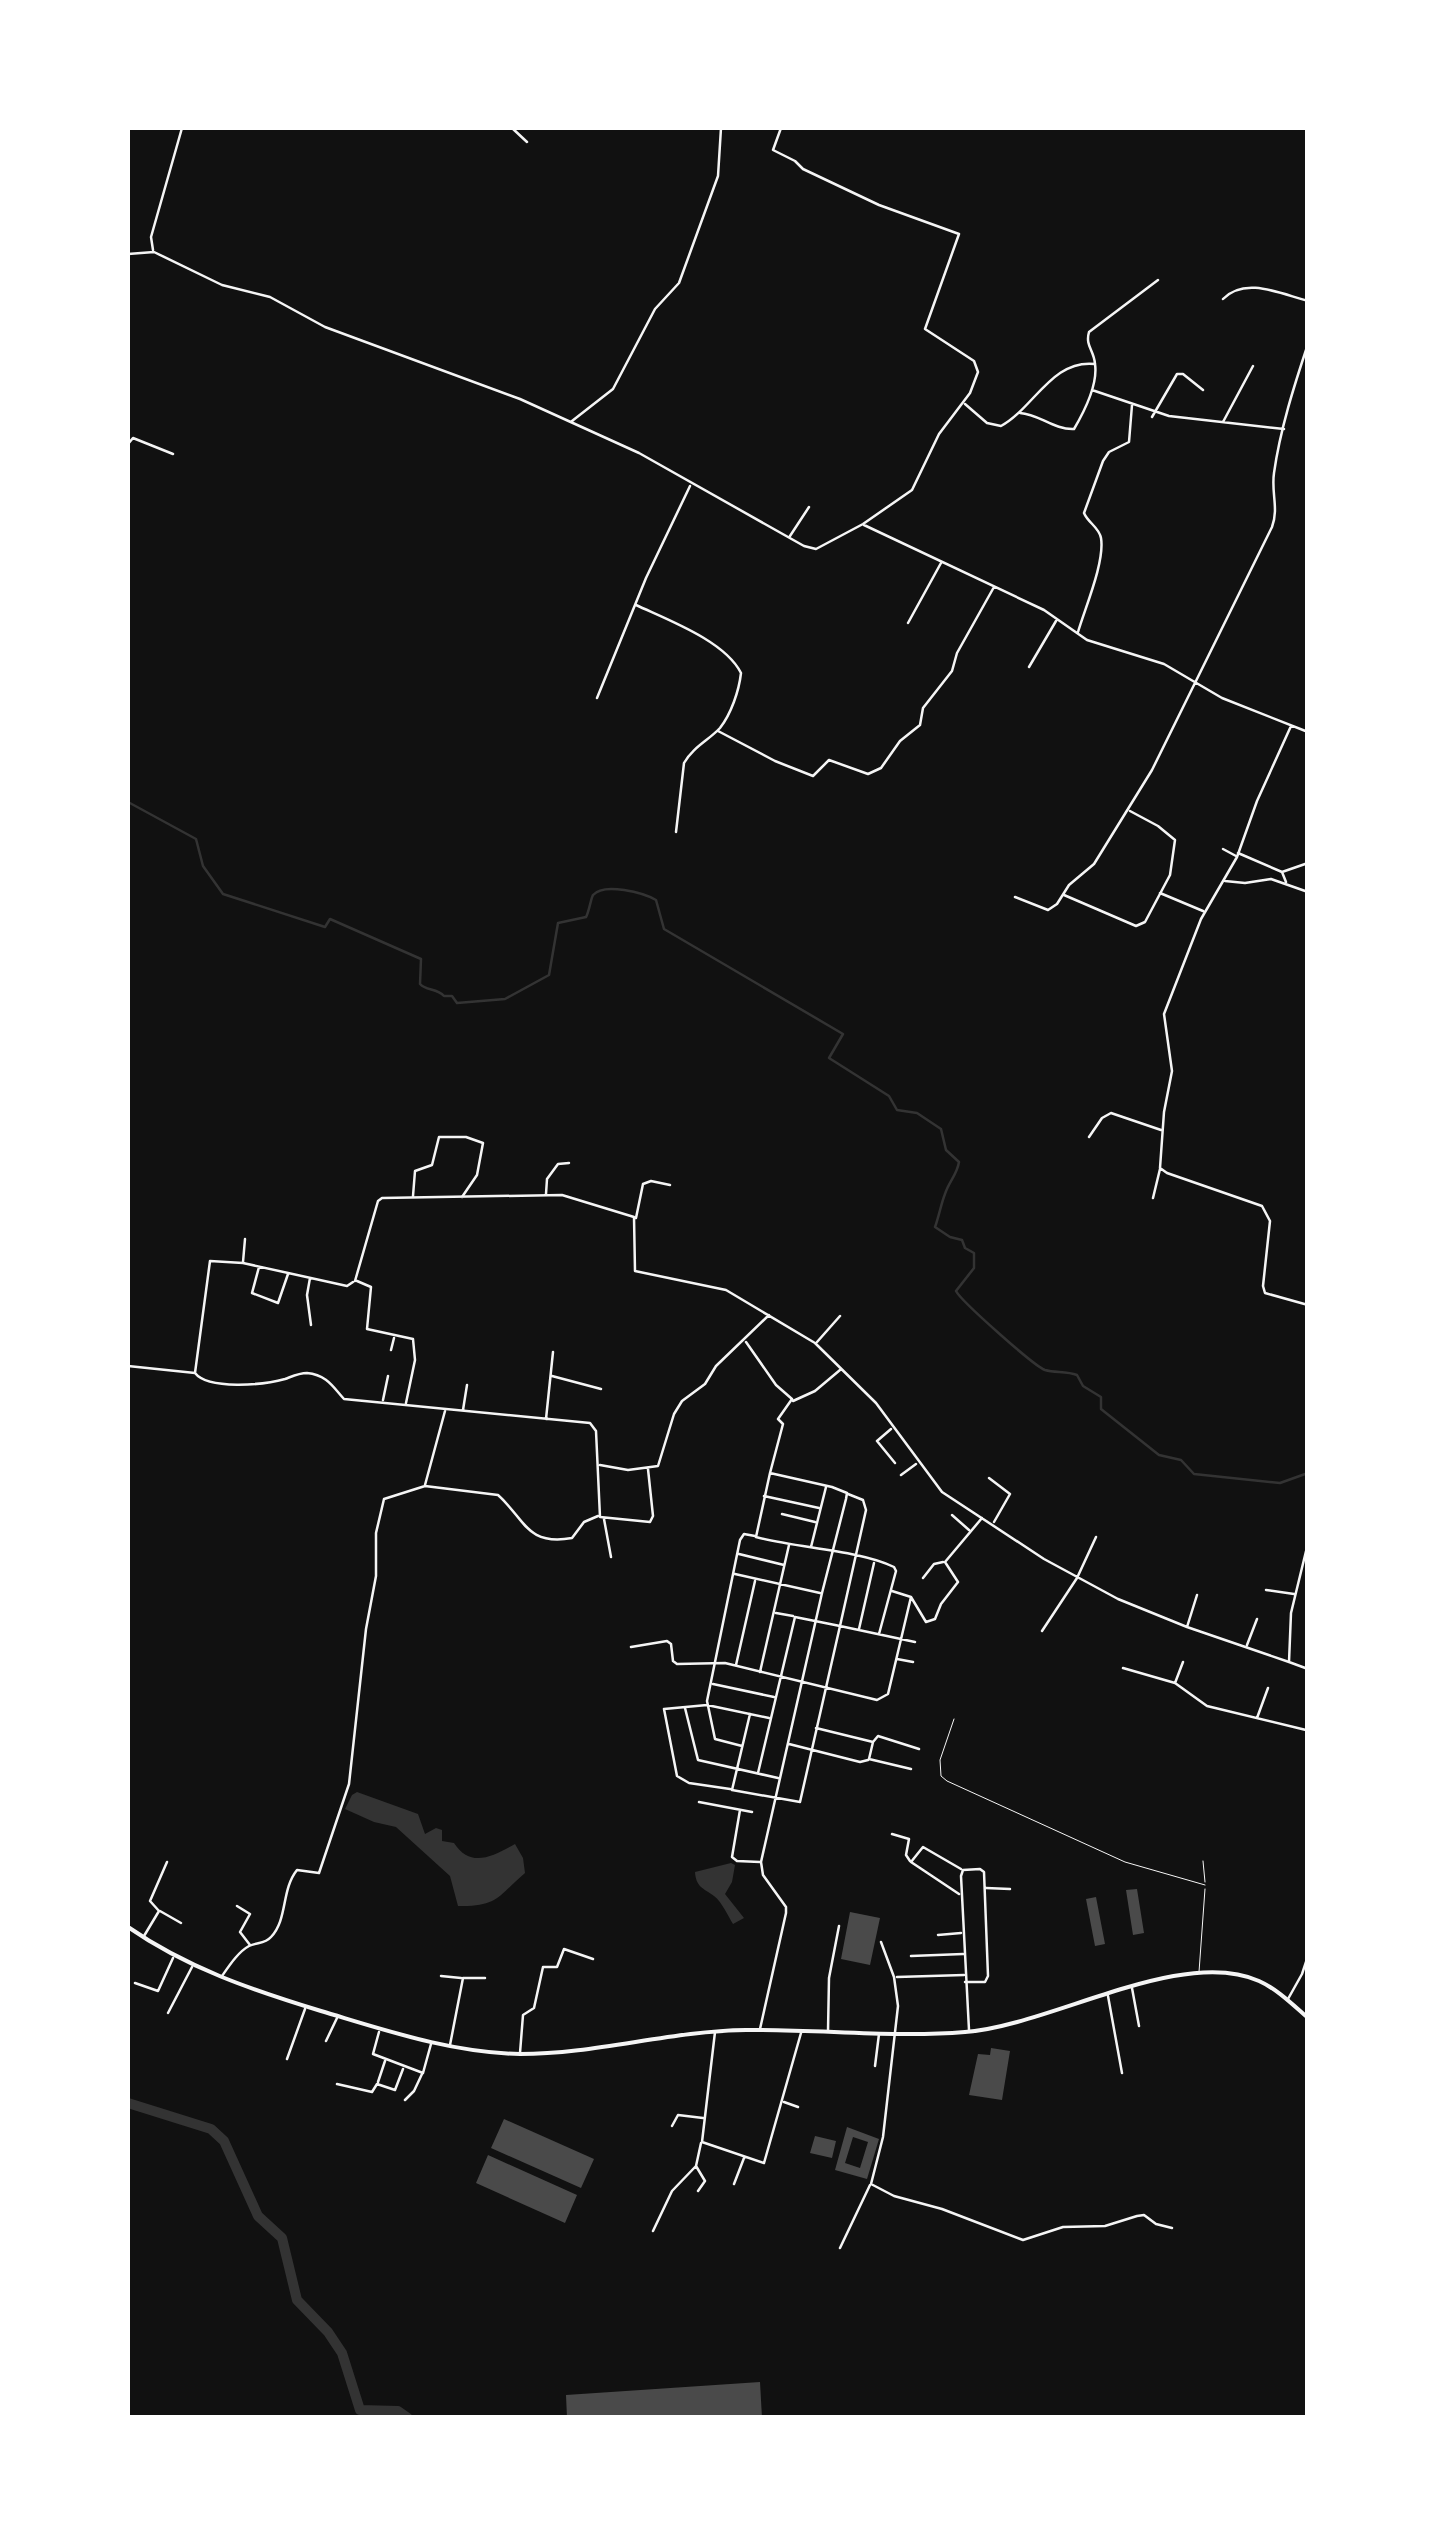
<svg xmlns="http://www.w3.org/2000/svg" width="1435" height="2545" font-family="Signika,sans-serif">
	<rect width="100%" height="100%" fill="#111"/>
	<!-- water -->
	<path fill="#333" d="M357 1792 418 1814 425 1834 436 1828 442 1830V1841L454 1843C471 1869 493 1856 515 1844L523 1858 525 1873C498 1896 498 1907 458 1906L450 1876 396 1827 374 1822 345 1809 352 1795Z
		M731 1863 735 1865 732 1882 725 1894 744 1918 733 1924C728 1916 722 1902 714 1896 703 1888 696 1887 695 1872Z"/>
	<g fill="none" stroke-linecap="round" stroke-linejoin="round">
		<!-- stream -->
		<path stroke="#333" stroke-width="2.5" d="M128 802 196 839 203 866 223 894 325 927 330 919 421 959 420 984C426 991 437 988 444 996H452L457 1003 505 999 549 975 558 923 586 917C589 912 591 898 593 895 604 882 644 893 656 900L664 929 843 1034 829 1058 889 1096 897 1110 917 1113 941 1129 946 1150 959 1162C957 1175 949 1181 945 1194 941 1204 939 1216 935 1227L950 1237 962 1240 965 1248 974 1253V1268L956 1291C961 1301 1034 1366 1045 1370 1055 1373 1066 1371 1077 1375L1083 1386 1101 1397V1409L1106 1413 1159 1455 1181 1460 1194 1474 1280 1483 1308 1473"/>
		<!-- river -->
		<path stroke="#333" stroke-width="10" d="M128 2103 211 2129 224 2141 258 2216 282 2238 297 2300 328 2332 342 2353 360 2410 398 2411 408 2418"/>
	</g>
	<!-- building -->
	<path fill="#4a4a4a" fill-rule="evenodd" d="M1137 1889 1144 1933 1133 1935 1126 1890Z
		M1096 1897 1105 1944 1095 1946 1086 1899Z
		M850 1912 880 1918 870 1965 841 1959Z
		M991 2048 1010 2051 1002 2100 969 2095 978 2054 990 2055Z
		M504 2119 594 2159 581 2188 491 2148Z
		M847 2127 879 2139 867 2179 835 2170ZM853 2137 868 2142 860 2168 845 2163Z
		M815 2136 836 2141 832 2158 810 2153Z
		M488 2155 577 2195 565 2223 476 2183Z
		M760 2382 762 2418H567L566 2395Z"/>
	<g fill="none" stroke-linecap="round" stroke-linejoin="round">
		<!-- service -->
		<path stroke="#f5f5f5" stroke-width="1" d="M954 1719 940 1760 941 1776 947 1781 1125 1862 1205 1885
			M1203 1861 1205 1882
			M1199 1972 1205 1889"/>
		<!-- minor -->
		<path stroke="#f5f5f5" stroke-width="2.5" d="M512 128 527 142
			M153 250 151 237 182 128
			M128 254 154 252 222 285 270 297 325 327 520 399 639 453 804 546 816 549 863 524 912 490 939 434 970 393 978 372 974 361 925 329 959 234 879 205 803 169 795 161 773 150 781 128
			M1223 299C1245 276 1281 294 1308 301
			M1092 390 1169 416 1284 429
			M965 404 987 423 1001 426C1034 408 1052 359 1095 364
			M1020 413C1039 414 1054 430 1074 429 1084 412 1098 384 1095 364 1094 350 1085 346 1089 332L1158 280
			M1152 417 1177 374H1183L1203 390
			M572 421 613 389 655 309 679 283 718 176 721 128
			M1223 422 1253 366
			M128 444 133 438 173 454
			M864 525 1044 610 1087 640 1164 664 1222 698 1308 732
			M790 536 809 507
			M636 605C668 620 725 641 741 673 739 691 731 714 720 728 709 740 693 747 684 763L676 832
			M908 623 941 563
			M1078 632C1085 608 1105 562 1101 538 1099 527 1088 523 1084 513L1103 461 1109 452 1129 442 1132 405
			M1029 667 1056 621
			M597 698 646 578 690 486
			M1291 726 1257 801 1237 857 1201 919 1164 1014 1172 1071 1164 1112 1160 1168 1167 1173 1262 1206 1270 1221 1263 1286 1265 1293 1308 1305
			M718 731 775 761 813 776 829 760 868 774 881 768 900 741 920 725 923 708 952 671 957 653 994 587
			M1223 849 1236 856
			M1238 853 1282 872
			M1225 881 1245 883 1271 879 1308 892
			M1286 882 1282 872 1308 863
			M1160 893 1203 911
			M1064 895 1136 926 1145 922 1170 875 1175 840 1158 826 1130 811
			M1015 897 1048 910 1057 904 1069 885 1094 864 1152 770 1272 527C1279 508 1271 493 1274 473 1280 430 1294 386 1308 344
			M1089 1137 1102 1118 1111 1113 1161 1130
			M546 1194 547 1179 558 1164 569 1163
			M413 1196 415 1171 432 1165 439 1137H466L483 1143 477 1175 462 1197
			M1153 1198 1160 1169
			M636 1218 643 1184 651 1181 670 1185
			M243 1262 245 1239
			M259 1267 252 1293 278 1303 288 1274
			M310 1278 307 1295 311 1325
			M355 1281 378 1201 382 1198 562 1195 634 1217 635 1271 726 1290 815 1343 876 1403 942 1492 1044 1559 1118 1599 1187 1627 1289 1662
			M357 1281 371 1287 367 1329 413 1339 415 1360 406 1403
			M746 1342 776 1385 792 1399 778 1419 783 1424 770 1473
			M817 1342 840 1316
			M391 1350 394 1338
			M128 1366 195 1373 210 1261 243 1263 347 1286 353 1282
			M195 1373C208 1390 264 1385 285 1379 293 1376 299 1373 307 1373 327 1375 333 1387 344 1399L590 1423 596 1431 600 1517 650 1522 653 1516 648 1469
			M552 1376 601 1389
			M383 1400 388 1376
			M793 1401 815 1391 840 1370
			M463 1410 467 1385
			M546 1419 553 1352
			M891 1429 877 1441 895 1463
			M600 1465 628 1470 658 1466 674 1414 682 1401 705 1384 716 1366 769 1315
			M901 1475 916 1464
			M989 1478 1010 1494 994 1522
			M425 1485 445 1411
			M848 1494 863 1500 866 1510 840 1626 915 1642
			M764 1496 819 1508
			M782 1514 815 1522
			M952 1515 969 1530
			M604 1519 611 1557
			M1308 1543 1291 1613 1289 1662 1308 1669
			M811 1547 826 1487
			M739 1554 784 1565
			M735 1574 820 1593
			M923 1578 934 1564 943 1562
			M1266 1590 1294 1594
			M892 1591 911 1597 926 1622 935 1619 941 1604 958 1582 945 1562 982 1518
			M776 1613 793 1616
			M1187 1627 1197 1595
			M859 1629 874 1563
			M1042 1631 1077 1578 1096 1537
			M1247 1645 1257 1619
			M631 1647 667 1641 671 1644 673 1661 677 1664 725 1663 877 1700 888 1694 911 1597
			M897 1659 913 1662
			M736 1665 755 1581
			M1123 1668 1175 1683 1207 1706 1306 1730
			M760 1672 789 1545
			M1175 1683 1183 1662
			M713 1684 774 1697
			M685 1708 698 1760 778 1778
			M750 1714 732 1790 800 1802 840 1626 795 1617 758 1773
			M1257 1718 1268 1688
			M1308 1722V1731
			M816 1728 873 1742 869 1759 911 1769
			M873 1742 878 1736 919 1749
			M789 1744 860 1762 868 1760
			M742 1746 715 1739 707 1701 740 1540 744 1534 755 1536
			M730 1789 689 1783 677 1776 664 1709 707 1705 769 1718
			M699 1802 752 1812
			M740 1810 732 1857 737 1861 760 1862
			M892 1834 909 1839 906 1855 910 1861
			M986 1888 1010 1889
			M959 1894 911 1862 923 1847 961 1869
			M237 1906 250 1914 240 1932 250 1945
			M160 1911 181 1923
			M938 1935 961 1933
			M144 1936 159 1911 150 1901 167 1862
			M881 1942 894 1977 898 2006 883 2137 871 2184 894 2196 942 2209 1023 2240 1063 2227 1105 2226 1137 2216 1144 2215 1156 2224 1172 2228
			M911 1956 963 1954
			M222 1976C229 1966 238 1952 249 1946 257 1942 265 1944 271 1937 288 1919 281 1890 297 1870L319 1873 349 1784 366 1629 376 1576V1533L384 1499 425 1486 498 1495C525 1519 526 1546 572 1538L584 1522 598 1516
			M441 1976 461 1978
			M897 1977 964 1975
			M965 1982H985L988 1976 984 1872 980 1869 963 1870 961 1876 969 2030
			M135 1983 158 1991 173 1958
			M1132 1988 1139 2026
			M1108 1996 1122 2073
			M1288 1999 1302 1974 1308 1956
			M168 2013 192 1967
			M760 2029 786 1913V1907L763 1875 761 1862 822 1593 846 1499 847 1493 832 1487 770 1473 756 1537C796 1548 859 1550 894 1567L896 1571 879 1634
			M828 2031 829 1978 839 1926
			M379 2032 373 2054 423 2073 431 2044
			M715 2032 702 2142 764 2163 801 2033
			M326 2041 337 2018
			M450 2045 463 1978H485
			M520 2053 523 2015 534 2008 543 1967H557L564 1949 593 1959
			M287 2059 305 2009
			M875 2066 879 2034
			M378 2082 385 2061
			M337 2084 372 2092 377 2084 395 2090 403 2069
			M405 2100 414 2091 422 2074
			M784 2102 798 2107
			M672 2126 678 2115 703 2118
			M734 2184 744 2158
			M698 2191 705 2181 696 2166 701 2143
			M653 2231 672 2191 696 2166
			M840 2248 870 2185"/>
		<!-- tertiary -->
		<path stroke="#f5f5f5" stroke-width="4" d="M128 1927C187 1968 252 1990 321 2011 385 2030 452 2053 520 2054 596 2054 670 2031 746 2030 819 2029 893 2038 965 2032 1050 2026 1181 1946 1259 1981 1277 1989 1293 2005 1308 2018"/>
	</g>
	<!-- border -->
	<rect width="1435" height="2545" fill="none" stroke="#ffffff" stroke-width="260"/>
</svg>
